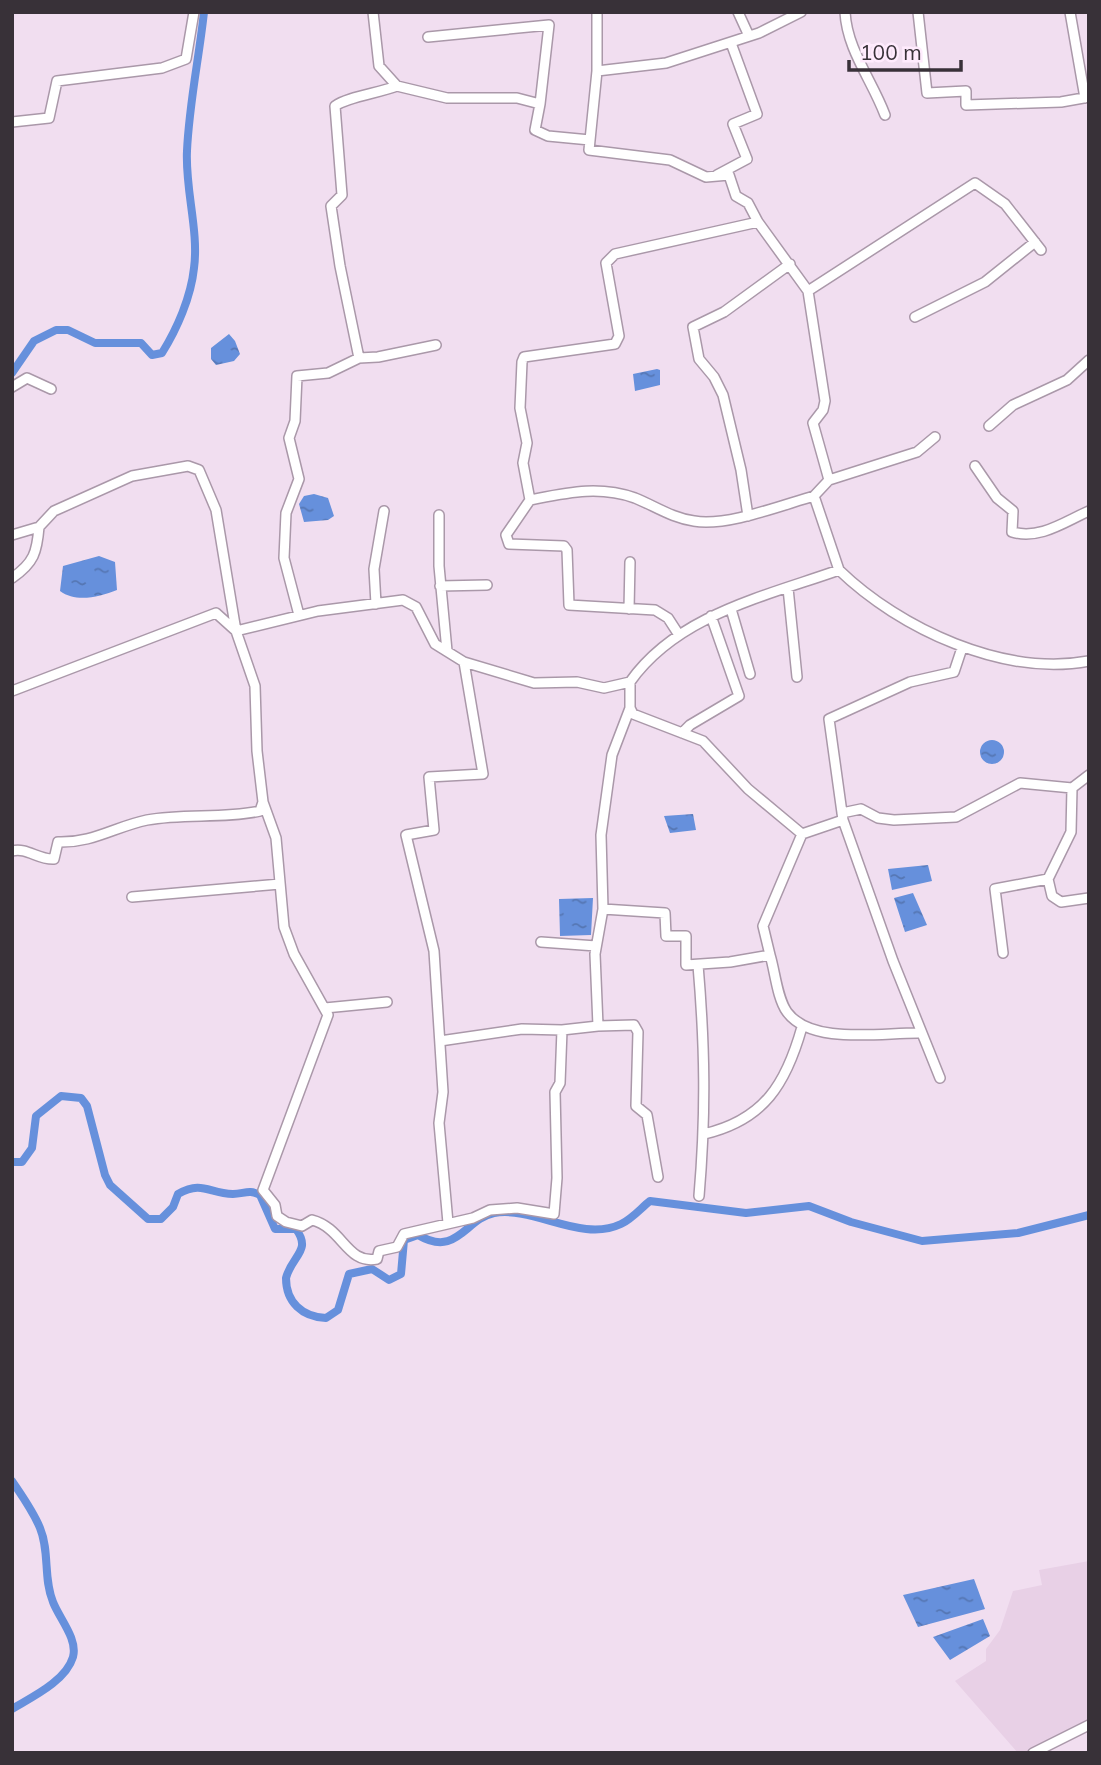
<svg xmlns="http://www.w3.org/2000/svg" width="1101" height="1765" font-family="Mulish,sans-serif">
	<defs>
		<pattern id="water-ripples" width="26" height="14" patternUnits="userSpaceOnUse" patternTransform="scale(1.75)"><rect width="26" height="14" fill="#6690dc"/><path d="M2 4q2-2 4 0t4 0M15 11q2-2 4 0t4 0" fill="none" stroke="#5576b3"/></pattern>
	</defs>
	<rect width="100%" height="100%" fill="#f1def0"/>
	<!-- built -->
	<path fill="#e8d0e6" d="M1089 1561V1721L1026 1753H1018L955 1681 986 1661V1649L1000 1630 1013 1591 1042 1585 1039 1570Z"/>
	<!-- water -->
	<path fill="url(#water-ripples)" d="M229 334 235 341 240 354 234 361 216 365 211 359V348Z
		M657 369 660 370V385L635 391 633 374Z
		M314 494 328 498 334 516 328 520 304 522 299 504 304 496Z
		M99 556 115 562 117 590C99 597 76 603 60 591L63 566Z
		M980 752a12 12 0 1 1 24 0a12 12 0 1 1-24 0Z
		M693 814 696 830 670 833 664 816Z
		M928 865 932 881 892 890 888 869Z
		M913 893 927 925 905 932 894 898Z
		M593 898 591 935 560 936 559 899Z
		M974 1579 985 1609 918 1627 903 1595Z
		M983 1619 990 1636 950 1660 933 1637Z"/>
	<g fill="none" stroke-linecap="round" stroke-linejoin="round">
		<!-- canal -->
		<path stroke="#6690dc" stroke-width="8" d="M12 373 34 341 56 330H68L95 343H141L152 355 162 353C177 329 191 297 194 268 199 231 185 189 187 151 189 105 199 58 204 12
			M12 1162H22L32 1148 36 1116 61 1096 81 1098 87 1106 105 1175 110 1185 148 1219H161L173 1207 178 1194C203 1180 209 1194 233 1194 244 1194 249 1189 260 1195L275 1229H296C312 1251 292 1255 286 1278 286 1302 302 1317 326 1318L338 1310 349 1274 372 1269 389 1280 401 1274 404 1240 418 1235C457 1258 465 1219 494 1213 535 1206 581 1243 621 1224 632 1219 641 1208 650 1201L746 1213 809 1206 851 1222 922 1241 1018 1233 1089 1215
			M12 1481C22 1496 33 1511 40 1528 50 1552 43 1578 53 1602 59 1618 78 1639 73 1657 66 1681 32 1697 12 1709"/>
		<defs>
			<path id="minor" d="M373 12 379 66 397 86 447 98H517L540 104 535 130 548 136 590 140
				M597 12V71
				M738 12 749 36
				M801 12 759 33 666 63 597 71 589 150 670 160 706 177 729 175 736 196 748 203 758 222 808 291 825 401 823 410 813 423 829 480 814 496 839 570
				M845 12C847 50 872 80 885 115
				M918 12 927 93 966 91V105L1061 102 1089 97
				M1070 12 1085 98
				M428 37 549 25 540 104
				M12 122 49 118 57 81 162 68 186 59 194 12
				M717 175 747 159 733 124 757 114 731 43
				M808 291 975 183 1005 204 1041 250
				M915 317 985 282 1035 242
				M359 358 378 357 436 345
				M12 387 27 378 51 389
				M989 426 1013 405 1067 380 1089 360
				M975 466 997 498 1013 511 1012 532C1040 540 1064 522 1089 511
				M829 480 917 452 935 437
				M530 500C566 493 598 485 635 498 655 506 672 518 694 521 726 527 782 505 814 496
				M439 515V566L447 651
				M748 516 741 470 723 395 714 377 699 359 693 327 724 312 790 264
				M12 535 39 527 54 511 132 476 188 466 199 470 216 510 236 631 318 611 403 600 416 607 435 644 464 662 534 683 577 682 604 688 630 682C677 615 766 596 839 570 900 629 1004 677 1089 661
				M12 578C34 563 37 552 39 527
				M440 586 487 585
				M788 588 797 677
				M376 604 374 569 384 511
				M629 609 630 562
				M731 609 750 674
				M299 615 284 558 286 513 299 479 289 438 295 421 297 376 328 373 359 358 340 266 331 206 342 195 335 106C347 97 379 93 397 86
				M679 635 668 618 655 610 569 605 567 550 564 546 509 544 506 535 530 500 523 463 527 443 520 408 522 362 524 357 615 344 619 336 606 263 615 254 758 222
				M630 682V708L633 714 703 741 748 789 802 834 843 820
				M12 691 216 613 236 631 255 686 257 751 263 802 276 838 284 927 294 954 328 1015 263 1190 275 1205 277 1216 286 1222 302 1226 312 1220C343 1228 347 1265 377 1259L379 1251 397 1247 404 1234 473 1218 490 1210 517 1208 554 1214 557 1178 555 1092 560 1083 562 1030 598 1026 595 954 603 909 601 835 612 755 630 708
				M682 733 690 725 739 696 711 616
				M842 813 861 809 878 818 894 820 956 817 1020 783 1072 788 1089 775
				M12 851C27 847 38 860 54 859L58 842C93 843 114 827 147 820 184 813 223 819 260 811L263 802
				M1048 879 1052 896 1061 902 1089 898
				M132 897 280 884
				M603 909 665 913 666 936H686V965L730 962 770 955C775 971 777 998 787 1012 812 1046 883 1032 921 1033
				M541 942 596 946
				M1003 953 995 889 1048 879 1071 832 1072 788
				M770 955 763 926 802 834
				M698 965C705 1047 706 1114 699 1196
				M325 1008 387 1002
				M598 1026 634 1025 638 1032 636 1106 647 1115 658 1177
				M440 1041 522 1029 562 1030
				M940 1078 893 961 843 820 829 719 910 682 954 672 962 648
				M704 1134C764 1120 786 1084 802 1027
				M448 1223 439 1123 443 1092 434 951 406 835 434 830 429 777 483 774 464 662
				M1033 1753 1089 1725"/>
		</defs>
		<!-- minor casing -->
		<use href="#minor" stroke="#aa98a9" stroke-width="12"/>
		<!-- minor -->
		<use href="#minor" stroke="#fff" stroke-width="9"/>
	</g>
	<!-- border -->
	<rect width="1101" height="1765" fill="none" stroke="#383138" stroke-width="28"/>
	<!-- scale -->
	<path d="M849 60v10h112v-10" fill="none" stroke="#383138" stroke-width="3.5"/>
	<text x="860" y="60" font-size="21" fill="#383138" stroke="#ffebfd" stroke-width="5" paint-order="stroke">100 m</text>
</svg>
